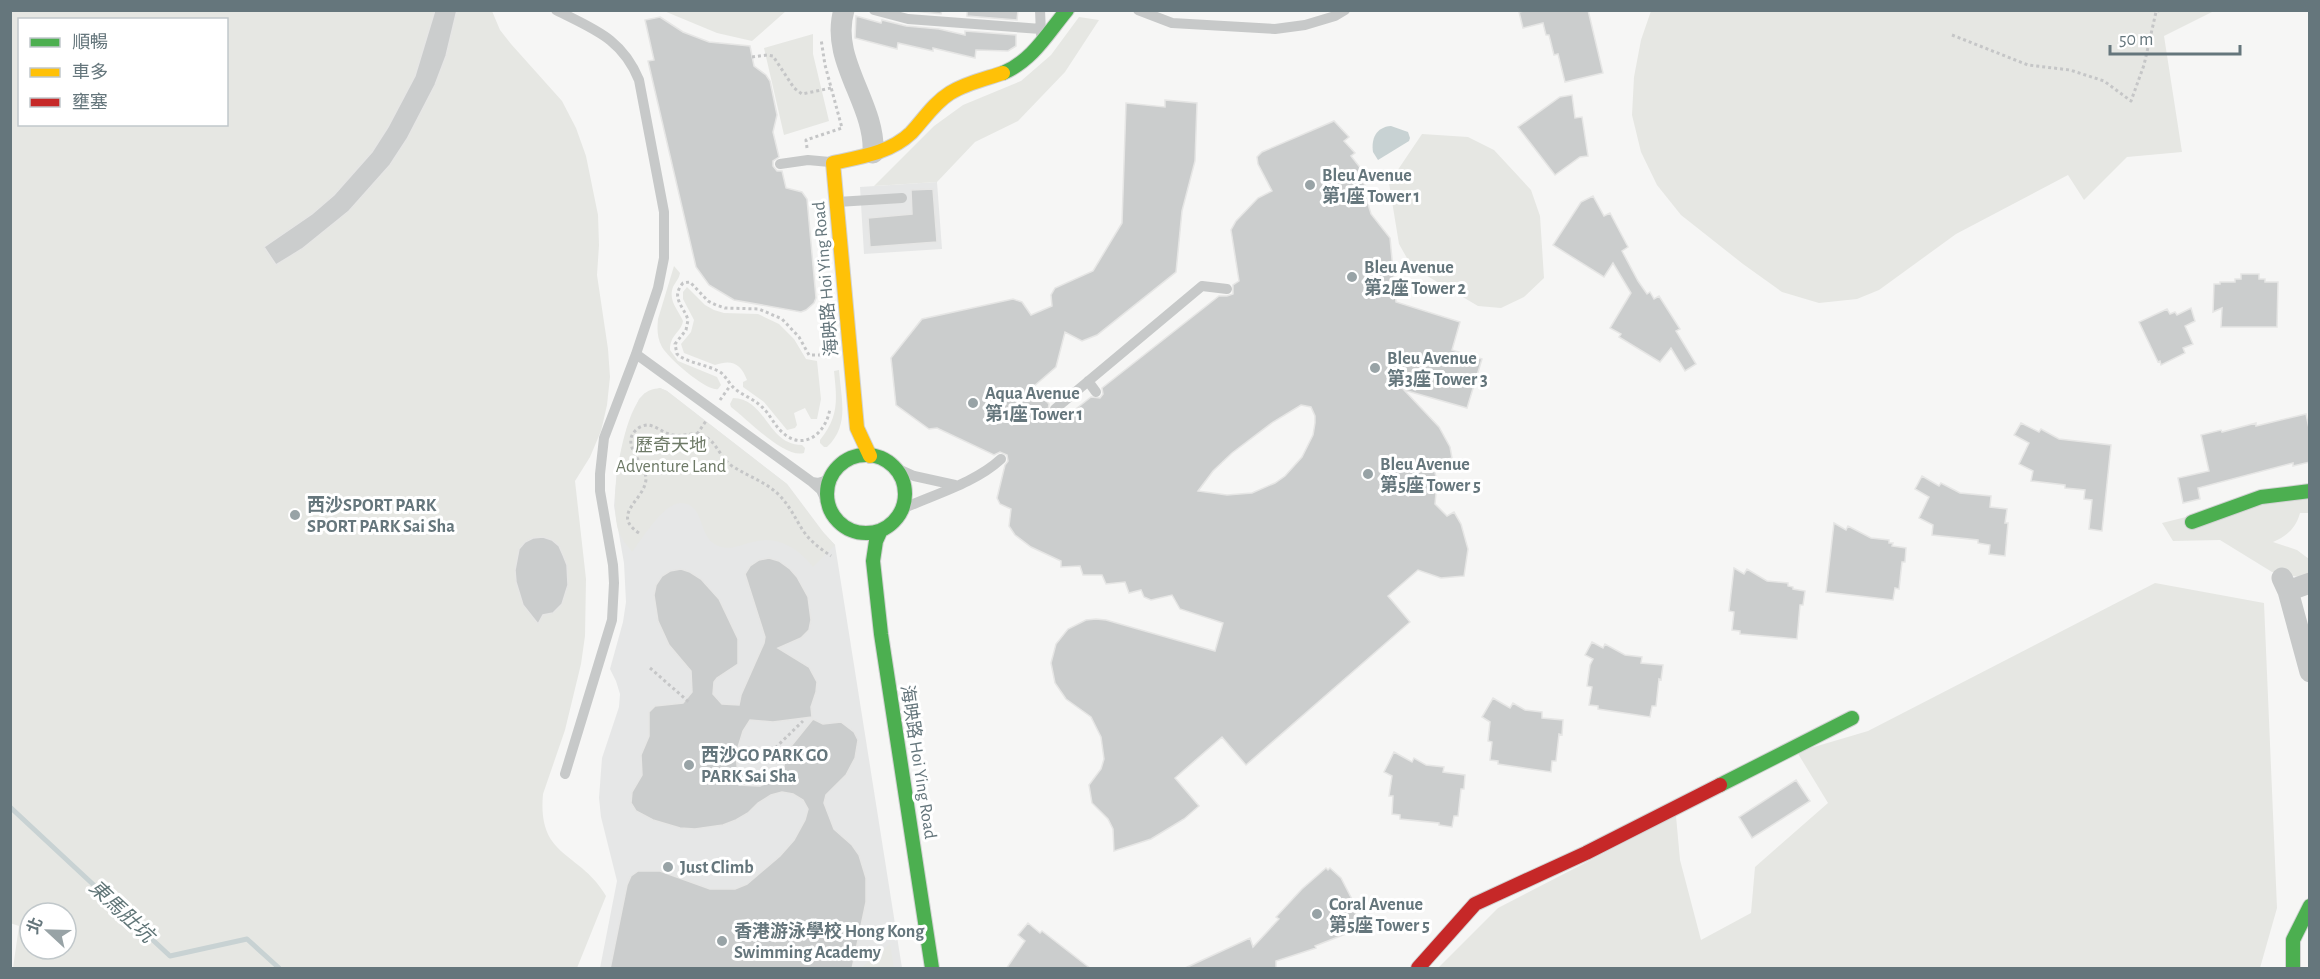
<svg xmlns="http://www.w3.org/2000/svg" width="2320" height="979" font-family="'Alegreya Sans','Noto Sans TC',sans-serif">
	<rect width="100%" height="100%" fill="#f6f6f5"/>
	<!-- built -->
	<path fill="#e6e7e7" d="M937 182 942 249 864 254 860 187Z
		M660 388 667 391 787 484 823 532 835 545 902 968H600L617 881 601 817 599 798 602 758 619 707 620 694 616 681 610 669 623 622 626 602 624 563 614 506 617 468 627 428 639 399 645 393Z"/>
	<!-- green -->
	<path fill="#e6e7e3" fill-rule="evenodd" d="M10 11H492L500 30 511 44 562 101 576 128 586 156 598 215 599 245 597 275 608 349 610 377 607 405 601 431 590 457 575 481 586 579 585 636 581 664 565 730 543 794C537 859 580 851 606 896L577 968H13L19 926 10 923ZM20 20H226V124H20ZM30 913H66V949H30Z
		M664 11H786L752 41 717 33Z
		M1651 11V10L2214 11 2164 36 2182 152 2127 157 2084 200 2068 175 1956 234 1879 290 1857 299 1819 303 1782 292 1743 264 1681 215 1657 185 1641 152 1632 115 1634 77 1641 40Z
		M1079 17 1099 20 1065 72 1018 121 975 142 937 182 874 186 934 126 963 105 1021 81 1051 55Z
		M813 34V54L829 121 784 135 764 48Z
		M1422 134 1468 137 1494 150 1531 190 1540 216 1544 278 1524 297 1501 308 1478 306 1412 267 1399 244 1389 183Z
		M674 266 680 273C679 279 676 281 673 287 668 301 678 309 683 321 681 333 670 334 670 350L678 361 717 377 721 385 718 389C707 392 668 358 662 347 657 338 657 329 658 319Z
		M687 287 705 305 714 310 724 313 758 314 779 324 794 339 806 359 817 361 821 399 817 419H811L805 408 794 413 797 425 795 428 787 430 764 402 743 387V382L747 380C741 363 731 359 715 365L684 353 681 344 691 332 694 320 683 299V292Z
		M839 370C841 399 850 425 827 447H824L820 443V440C839 416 837 400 834 371Z
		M660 388 667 391 787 484 823 532 835 545 813 567C798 548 777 535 753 542 738 545 727 553 713 543 698 532 704 503 680 503 663 504 642 539 632 552 628 546 621 539 619 532 608 504 622 416 643 395 648 390 653 389 660 388Z
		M733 398C767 399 767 445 802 445L805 448 804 453C785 459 747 419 731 407L730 404Z
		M2309 492V513H2300C2296 528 2287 536 2273 542L2297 550 2309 559V573L2303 578 2272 572 2220 540 2173 541 2162 523 2214 510Z
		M2155 583 2264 603 2277 908 2260 968H1438L1498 908 1676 816 1680 860 1701 940 1751 913 1755 867 1828 803 1797 752 1868 731Z
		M890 944 894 968H861Z"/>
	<!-- water -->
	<path fill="#c8d2d3" d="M1391 126 1408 132 1410 138 1409 141 1378 160 1373 152C1371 139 1376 127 1391 126Z"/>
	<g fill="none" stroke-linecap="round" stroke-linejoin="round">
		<!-- stream -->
		<path stroke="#c8d2d3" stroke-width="5" d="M10 807 170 956 247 939 279 968"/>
	</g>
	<!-- building -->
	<path fill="#cbcdcd" stroke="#e6e6e5" stroke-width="1.5" fill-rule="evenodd" d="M435 10H457L446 56 435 85 407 139 390 165 349 211 302 249 276 265 264 247 312 214 334 195 372 152 388 127 415 76Z
		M905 10H942L941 14Z
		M967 10H1018L1017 20 967 16Z
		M1528 10H1588L1603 73 1565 82 1558 54 1554 55 1549 35H1546L1543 23 1523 28 1519 12Z
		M856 16 881 23 882 20 906 26 939 29 965 35V31L1016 35V46L1008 51 976 50 975 58 933 48V51L898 43 897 49 855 38Z
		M660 17 683 32 709 42 750 46 754 66 766 75 770 81 777 115 773 132 779 157 773 161V166L777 171H782L786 188 802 192 807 199 816 298 814 303 806 310 801 312 734 300 709 285 696 267 648 61 654 60 645 20Z
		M1572 95 1575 118 1582 117 1588 156 1580 157 1555 175 1518 127 1560 97Z
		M1165 100 1197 103 1195 161 1182 211 1176 272 1097 335 1082 341 1065 332 1056 367 1033 387 1049 404 1048 410 1050 414 1056 416 1059 415 1063 419 1091 397 1100 398 1103 394 1102 388 1219 296H1227L1233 294V285L1239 281 1231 230 1236 221 1258 198 1272 191 1258 164 1257 157 1262 152 1334 121 1349 137 1344 141 1355 153 1351 156 1362 170 1358 172 1369 193 1365 194 1371 214 1390 238 1396 302 1460 322 1452 350 1482 359 1467 408 1404 390 1439 427 1450 447 1452 458 1433 463 1437 482 1435 504 1447 516 1454 512 1461 524 1468 549 1464 576 1441 578 1418 570 1388 596 1410 622 1246 765 1222 737 1175 778 1199 806 1184 819 1151 839 1114 851 1113 829 1108 819 1092 803 1089 785 1101 769 1104 759 1101 737 1091 717 1066 699 1055 683 1051 663 1056 644 1068 629 1086 620 1096 619 1106 620 1215 651 1223 623 1180 609 1172 595 1151 600 1144 597 1141 590 1129 593 1125 582 1106 584 1102 575H1083L1080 566 1061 567V561L1031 547 1015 535 1009 526 1011 509 1000 504 997 498 1005 465 1008 461 1007 455 1000 452 994 455 937 428 929 429 896 405 891 358 922 319 1013 299 1022 302 1031 315 1052 306 1051 295 1055 288 1093 271 1122 223 1126 103 1165 107ZM1301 405 1311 407 1315 416V423L1313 435 1302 457 1285 476 1275 483 1252 493 1227 495 1198 491 1213 471 1232 453 1273 422Z
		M933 189 937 242 870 247 868 218 912 214 911 190Z
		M1593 196 1604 216 1610 213 1628 247 1622 251 1638 281 1647 294 1650 292 1654 299 1659 296 1680 329 1676 331 1696 364 1685 371 1671 348 1660 362 1619 337 1621 334 1610 328 1631 293 1613 263 1604 277 1553 245 1581 202Z
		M2241 274H2259V279H2265V282H2278L2277 327H2221L2222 308 2213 312 2214 284H2220V282H2235V279H2241Z
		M2191 308 2195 321 2185 326 2193 344 2183 348 2185 353 2161 365 2160 361 2158 362 2139 322 2167 309 2170 314 2175 312 2177 315Z
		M2306 414 2310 433V462L2293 466V463L2198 488 2200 499 2183 503 2178 478 2209 471 2201 435 2221 430 2222 432 2256 423V426Z
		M2021 423 2039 432 2041 429 2059 439 2111 445 2102 531 2089 529 2092 500 2084 499 2085 490 2065 488V485L2031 481 2033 471 2019 464 2029 443 2014 435Z
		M1922 476 1939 486 1941 483 1960 493 1991 496 1990 507 2007 509 2005 523H2008L2005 556 1989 554 1990 545 1978 543V540L1932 535 1933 525 1919 518 1929 497 1915 489Z
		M1834 523 1846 530 1848 526 1871 538 1889 540V543H1893L1892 546 1906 548 1905 562H1902L1899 589 1895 588 1893 600 1826 592Z
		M543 537 552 540 559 546 563 555 567 565 568 585 562 604 553 613 543 615 538 624 523 605 516 582 515 570 519 549 525 542 533 538Z
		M769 558 779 561 790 569 797 577 808 597 811 620 809 630 801 638 778 648 809 667 817 682 816 692 811 707 812 717 773 722 750 720 743 731 736 754 739 785 760 786 776 779 782 773 787 754 792 745 813 719 823 724 841 722 854 732 858 740 855 758 846 775 826 795 824 803 834 829 852 845 859 855 866 878V902L852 969H610L627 885 631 876 638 871H660L710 889H735L747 884 780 856 794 840 805 820 808 809 803 800 793 794 782 792 771 795 758 803 748 813 736 820 723 825 695 829 680 828 653 820 636 811 631 803 632 792 642 775 641 755 649 736V712L655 706 683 703 692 692 691 671 669 645 658 621 654 595 656 585 662 576 670 571 681 569 690 572 701 579 719 599 738 639V664L717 678 714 682 713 694 722 704 739 705 741 695 764 643 765 637 745 574 750 566 759 560Z
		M1734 568 1744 574 1747 569 1767 581 1788 583V586L1793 587V589L1805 591 1803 605H1800L1797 639 1740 634V631L1732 630 1734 612 1729 611Z
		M1592 642 1603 648 1605 644 1625 655 1642 657 1641 663 1663 665 1661 680 1659 679 1656 706H1652L1650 717 1598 709V706L1589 705 1592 687 1587 686 1590 665 1593 659 1585 655Z
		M1493 698 1510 708 1513 703 1525 710 1542 712V718L1563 720 1562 735 1559 734 1556 761H1552L1551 772 1498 764V761L1490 760 1492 742 1488 741 1490 722 1482 717Z
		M1394 752 1412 762 1414 758 1426 765 1444 767 1443 772 1465 775 1464 789H1461L1458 816H1454L1452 827 1439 825V823L1400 819V815L1392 814 1393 796H1389L1392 776 1384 772Z
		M1796 780 1810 801 1752 838 1739 817Z
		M1326 868 1328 870 1330 868 1341 878 1357 909 1354 910 1361 928 1315 946 1316 948 1276 961V969H1183L1250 938 1253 947 1279 919 1276 917 1302 889Z
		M1028 923 1040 933 1042 931 1091 969H1006L1025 941 1018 935Z"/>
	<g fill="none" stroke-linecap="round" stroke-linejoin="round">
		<defs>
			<path id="fast" d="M1003 73C1033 60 1047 34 1067 10
				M827 494a39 39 0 1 1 78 0a39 39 0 1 1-78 0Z
				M2192 522 2261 497 2310 491
				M881 530 876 541 873 561 881 634 932 968
				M1720 785 1852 718
				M2293 968V940L2310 906"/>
			<path id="slow" d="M870 456 857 428 833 163C860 157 890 153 911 133 924 119 934 103 950 93 966 83 985 79 1003 73"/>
			<path id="jam" d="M1418 968 1475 904 1586 853 1720 785"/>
		</defs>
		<!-- fast casing -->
		<use href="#fast" stroke="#d1d2d2" stroke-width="16"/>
		<!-- slow casing -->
		<use href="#slow" stroke="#d1d2d2" stroke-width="16"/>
		<!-- jam casing -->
		<use href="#jam" stroke="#d1d2d2" stroke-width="16"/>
		<!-- path -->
		<path stroke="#c5c6c7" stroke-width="3" stroke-dasharray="3 3" stroke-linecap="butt" d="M1952 35 2028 65 2070 70 2104 81 2131 101 2144 65 2156 12 2160 10
			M752 57 767 55 773 56 794 88 802 94 831 88
			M807 148 806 140 842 128 825 65 821 39
			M827 355H809L799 337 782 319 759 309 725 308 716 305 708 301 690 282 683 283C670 298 684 306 688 320L686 330 675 344 677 354 681 357C693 364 708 365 720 372 726 376 729 384 735 389 744 396 754 399 762 407 770 414 774 425 782 432 804 453 827 432 830 408
			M720 400 730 386
			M697 434 706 421
			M639 533C610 514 645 500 646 479 646 463 620 445 636 430 639 427 644 425 648 425 657 426 664 434 673 435 684 437 693 431 704 436 717 442 720 458 732 466 749 477 767 482 781 497 791 508 796 520 804 532 811 542 821 549 831 556
			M650 668 690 703
			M771 752 803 721"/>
		<!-- lane -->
		<path stroke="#c7c9c9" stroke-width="10" d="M556 10C593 29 622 38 639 80L664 212V258L658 288 636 354 604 438 600 474V491L613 565 614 583 612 620 565 774
			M874 10 908 19 1041 29
			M1040 10 1041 34
			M1138 10 1172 23 1275 29 1305 25 1335 16 1345 10
			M780 164 808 160 830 162
			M837 202 902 198
			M636 354 812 482 821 490 830 509
			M1088 381 1096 392
			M1055 409 1202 286 1227 289
			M894 467 914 476 955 485
			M812 482 818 483 831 479
			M902 509C935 494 975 483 1001 459"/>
		<!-- street -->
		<path stroke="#c7c9c9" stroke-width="21" d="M844 10C829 60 876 104 873 153
			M2282 578 2288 591 2310 672
			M2288 591 2310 583"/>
		<!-- fast -->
		<use href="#fast" stroke="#4caf50" stroke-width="14"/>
		<!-- slow -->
		<use href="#slow" stroke="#ffc107" stroke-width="14"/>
		<!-- jam -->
		<use href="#jam" stroke="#c62828" stroke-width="14"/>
	</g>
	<!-- markers -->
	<g fill="#98a3a6" stroke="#fff" stroke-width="2">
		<circle cx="1310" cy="185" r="6"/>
		<circle cx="1352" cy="277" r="6"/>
		<circle cx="1375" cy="368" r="6"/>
		<circle cx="973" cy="403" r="6"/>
		<circle cx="1368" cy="474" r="6"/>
		<circle cx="295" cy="515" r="6"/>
		<circle cx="689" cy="765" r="6"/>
		<circle cx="668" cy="867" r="6"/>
		<circle cx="1317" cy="914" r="6"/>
		<circle cx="722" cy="941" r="6"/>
	</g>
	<g text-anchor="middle" stroke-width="6" stroke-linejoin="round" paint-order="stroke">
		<!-- poi labels -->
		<g font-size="18" font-weight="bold" fill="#65767c" stroke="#fff" text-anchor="start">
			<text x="1322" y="181">Bleu Avenue<tspan x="1322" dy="21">第1座 Tower 1</tspan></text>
			<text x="1364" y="273">Bleu Avenue<tspan x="1364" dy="21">第2座 Tower 2</tspan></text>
			<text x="1387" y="364">Bleu Avenue<tspan x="1387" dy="21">第3座 Tower 3</tspan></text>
			<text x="985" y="399">Aqua Avenue<tspan x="985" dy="21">第1座 Tower 1</tspan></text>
			<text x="1380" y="470">Bleu Avenue<tspan x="1380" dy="21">第5座 Tower 5</tspan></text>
			<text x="307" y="511">西沙SPORT PARK<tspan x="307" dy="21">SPORT PARK Sai Sha</tspan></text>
			<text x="701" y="761">西沙GO PARK GO<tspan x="701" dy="21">PARK Sai Sha</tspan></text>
			<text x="680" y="873">Just Climb</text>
			<text x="1329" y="910">Coral Avenue<tspan x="1329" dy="21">第5座 Tower 5</tspan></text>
			<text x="734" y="937">香港游泳學校 Hong Kong<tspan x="734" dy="21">Swimming Academy</tspan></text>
		</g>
		<!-- street labels -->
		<g font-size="18" fill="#65767c" stroke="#fff">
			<text transform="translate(825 279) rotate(-95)" y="6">海映路 Hoi Ying Road</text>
			<text transform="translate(919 762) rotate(81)" y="6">海映路 Hoi Ying Road</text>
		</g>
		<!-- park labels -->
		<g font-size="18" fill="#6e7a67" stroke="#fff">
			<text x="671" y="451">歷奇天地<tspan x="671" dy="21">Adventure Land</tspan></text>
		</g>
		<!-- water labels -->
		<g font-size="20" font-style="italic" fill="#607577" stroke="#fff">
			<text transform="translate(122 911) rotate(43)" y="7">東馬肚坑</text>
		</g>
	</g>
	<!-- border -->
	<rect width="2320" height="979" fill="none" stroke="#65767c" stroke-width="24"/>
	<!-- legend -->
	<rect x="18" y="18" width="210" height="108" fill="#ffffff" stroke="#c1c8cb" stroke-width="1.5"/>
	<rect x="30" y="38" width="30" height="9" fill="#4caf50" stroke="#c1c8cb" stroke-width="1.5"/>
	<text x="72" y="48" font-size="18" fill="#65767c">順暢</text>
	<rect x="30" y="68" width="30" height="9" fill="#ffc107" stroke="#c1c8cb" stroke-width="1.5"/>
	<text x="72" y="78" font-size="18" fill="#65767c">車多</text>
	<rect x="30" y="98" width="30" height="9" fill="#c62828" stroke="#c1c8cb" stroke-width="1.5"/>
	<text x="72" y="108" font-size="18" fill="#65767c">壅塞</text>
	<!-- north arrow -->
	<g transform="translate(48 931) rotate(292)"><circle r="28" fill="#ffffff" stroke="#c1c8cb" stroke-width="1.5"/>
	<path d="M0-4.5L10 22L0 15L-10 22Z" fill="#98a3a6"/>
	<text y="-9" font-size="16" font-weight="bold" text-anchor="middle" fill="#65767c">北</text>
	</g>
	<!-- scale -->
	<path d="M2110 45v9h130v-9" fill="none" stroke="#65767c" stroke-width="3"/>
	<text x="2119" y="45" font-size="18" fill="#65767c" stroke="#ffffff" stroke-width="4.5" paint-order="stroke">50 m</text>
</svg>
